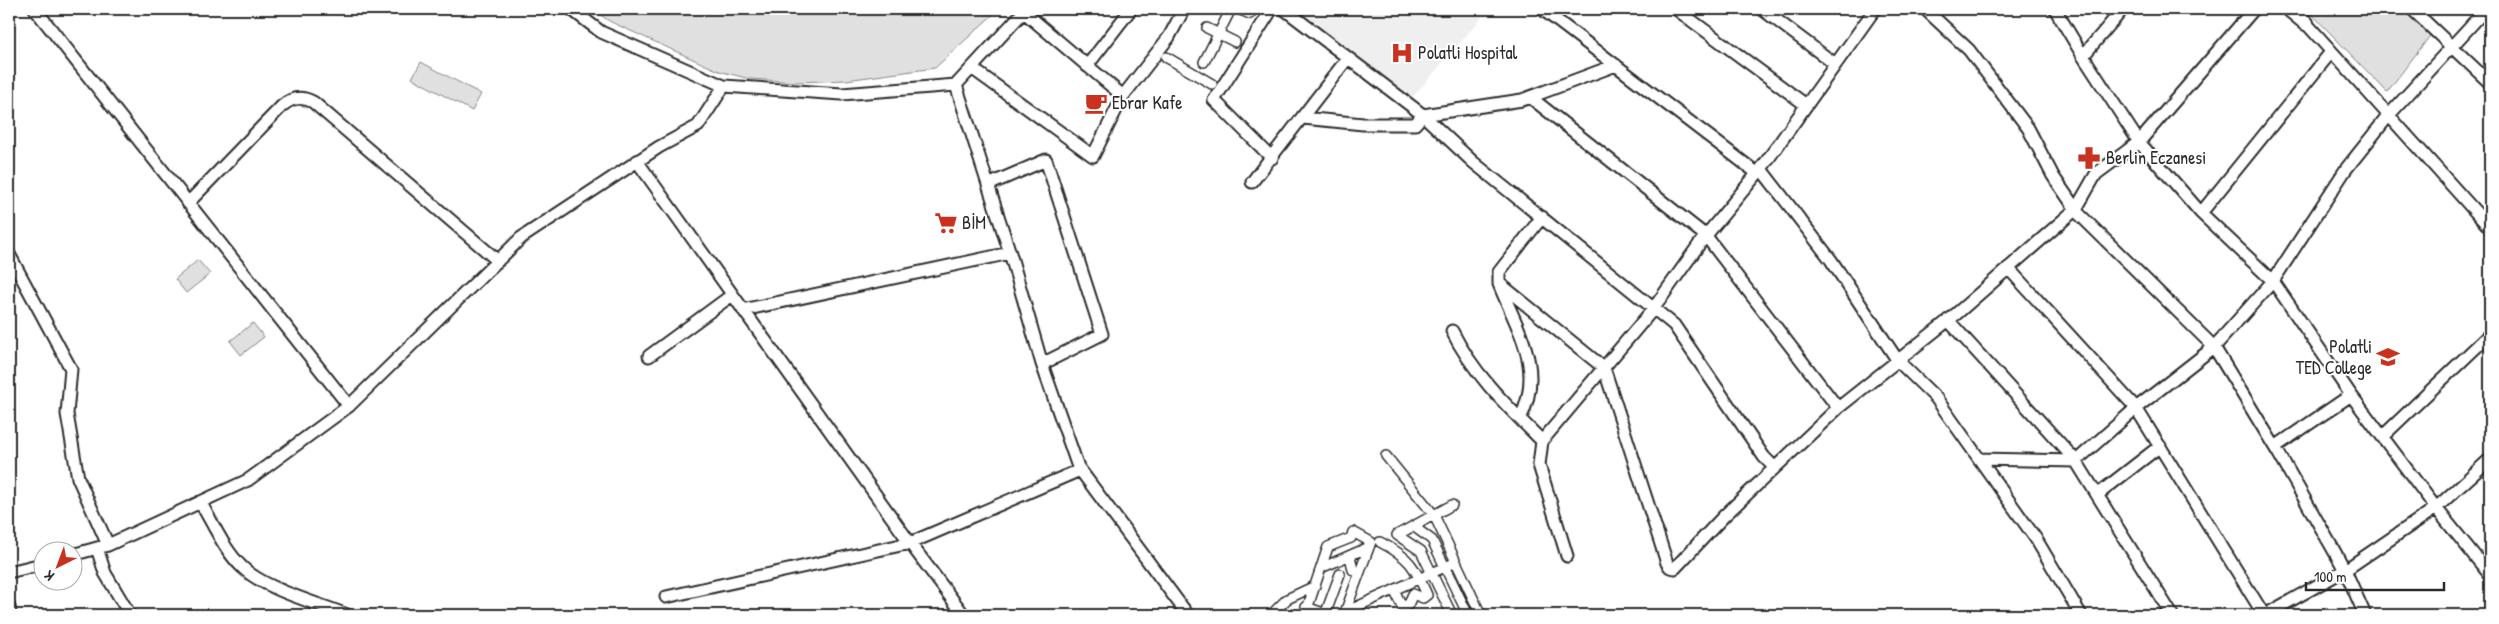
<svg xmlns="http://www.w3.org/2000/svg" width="2499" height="624" font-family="'Patrick Hand',sans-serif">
	<rect width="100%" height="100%" fill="#fff"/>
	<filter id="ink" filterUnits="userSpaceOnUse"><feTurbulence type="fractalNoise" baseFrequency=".02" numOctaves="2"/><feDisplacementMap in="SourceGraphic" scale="10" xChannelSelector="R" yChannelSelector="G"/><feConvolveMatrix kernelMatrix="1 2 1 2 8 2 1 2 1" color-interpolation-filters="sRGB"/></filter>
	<g filter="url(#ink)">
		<!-- built -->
		<path fill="#efefef" d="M1297 9H1489L1412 98Z"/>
		<!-- green -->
		<path fill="#e0e0e0" stroke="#868686" d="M591 9H999L935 68 846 80 797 82 750 79 719 71 611 22Z
			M2307 9H2408L2433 32 2387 92Z
			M421 62 481 94 472 111 412 78Z
			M198 260 210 274 186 293 175 279Z
			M253 323 264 337 241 355 230 341Z"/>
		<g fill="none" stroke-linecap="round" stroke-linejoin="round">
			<defs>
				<path id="pedestrian" d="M1238 9 1250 14
					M1207 28 1235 42
					M1166 57 1212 84
					M1204 62 1231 9
					M1386 456 1434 515 1481 615
					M1413 526 1432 540 1468 615
					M1380 542C1409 557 1414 565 1427 595L1423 598 1413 594 1408 605 1403 608 1394 590
					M1350 556 1353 570
					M1321 568 1369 547
					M1306 607 1329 615
					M1345 612 1456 562
					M1271 615 1287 599 1315 586
					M1305 615 1328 547 1351 538 1353 532 1371 542 1344 615
					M1325 615 1340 574
					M1452 615 1421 551 1397 535 1452 505"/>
				<path id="minor" d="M35 9 349 406
					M571 9 601 32 724 86 842 94 956 85 1026 9
					M1272 9 1214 100 1272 158
					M1284 9 1423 115 1473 162 1674 325 1764 457 1774 467
					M1542 9 1757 173
					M1676 9 1806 105
					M1762 9 1835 64
					M1925 9 1969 50 2028 128 2053 176 2079 214 2214 347 2279 454 2345 570 2365 615
					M2055 9 2083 56 2139 142 2201 213 2273 281 2351 395 2436 508 2490 575
					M2412 9 2490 83
					M1024 12 1123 96
					M2306 23 2490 228
					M2083 56 2123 9
					M1087 66 1131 9
					M973 69 1093 156 1123 96 1169 37 1184 9
					M956 85 1010 253 1042 364 1078 467 1188 615
					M1530 97 1706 236 1838 408
					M1303 118 1363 124H1415L1423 115 1522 100 1616 65
					M637 161 910 543 964 615
					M1761 169 1831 260 1898 361 1936 398 2036 539 2081 615
					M1252 182 1347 59
					M988 185 1046 160 1102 334 1042 364
					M188 203 282 106C292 97 302 96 313 102L498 261
					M2201 213 2331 52
					M1542 217 1499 272V283L1604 368 1667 563 1670 567 1675 568 1724 516 1838 408 1955 315 2076 209 2096 174 2139 142 2254 9
					M9 254 71 369 67 414 78 478 108 545
					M2008 268 2136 408 2264 615
					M1499 284C1518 331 1545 369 1520 419
					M743 310 1010 253
					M1948 320 2076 461 2172 615
					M1452 331C1474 375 1508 407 1542 441
					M649 356 732 295
					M2383 436 2490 334
					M2275 447 2351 395
					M1979 459 2076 461 2136 408 2214 347 2273 281 2346 169 2389 115 2486 9
					M2097 495 2160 446
					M200 502C213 523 224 550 242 567 264 589 317 603 347 615
					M97 548 105 573 130 615
					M72 555 108 545 248 480 349 406 521 238 659 147 698 126 724 86
					M1567 556 1539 465 1542 441 1654 308 1703 239 1761 169 1875 9
					M9 572 42 564
					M666 597 910 543 1080 470
					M9 607 10 615
					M2265 615 2345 570 2436 508 2490 459"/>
				<path id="tertiary" d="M2289 9 2306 23"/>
			</defs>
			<!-- pedestrian casing -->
			<use href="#pedestrian" stroke="#2b2b2b" stroke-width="12"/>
			<!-- minor casing -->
			<use href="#minor" stroke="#2b2b2b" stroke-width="15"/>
			<!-- tertiary casing -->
			<use href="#tertiary" stroke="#2b2b2b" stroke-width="18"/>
			<!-- pedestrian -->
			<use href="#pedestrian" stroke="#fff" stroke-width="9"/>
			<!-- minor -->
			<use href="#minor" stroke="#fff" stroke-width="11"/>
			<!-- tertiary -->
			<use href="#tertiary" stroke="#fff" stroke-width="14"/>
		</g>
	</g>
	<!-- icons -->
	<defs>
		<symbol id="hospital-bare" viewBox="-9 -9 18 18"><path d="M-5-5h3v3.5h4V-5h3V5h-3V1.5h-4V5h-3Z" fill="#c8321e" stroke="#fff" stroke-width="2.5" paint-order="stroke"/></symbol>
		<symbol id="cafe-bare" viewBox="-9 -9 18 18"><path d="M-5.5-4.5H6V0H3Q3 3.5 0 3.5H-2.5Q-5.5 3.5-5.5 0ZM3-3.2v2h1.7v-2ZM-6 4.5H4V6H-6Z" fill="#c8321e" stroke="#fff" stroke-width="2.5" paint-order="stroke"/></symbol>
		<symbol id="pharmacy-bare" viewBox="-9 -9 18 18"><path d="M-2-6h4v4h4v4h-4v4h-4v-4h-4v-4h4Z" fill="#c8321e" stroke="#fff" stroke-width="2.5" paint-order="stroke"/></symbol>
		<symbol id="supermarket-bare" viewBox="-9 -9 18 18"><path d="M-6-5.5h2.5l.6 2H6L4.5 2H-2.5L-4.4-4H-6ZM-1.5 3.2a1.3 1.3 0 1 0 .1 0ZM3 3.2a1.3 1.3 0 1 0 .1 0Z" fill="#c8321e" stroke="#fff" stroke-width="2.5" paint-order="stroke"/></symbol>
		<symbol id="school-bare" viewBox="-9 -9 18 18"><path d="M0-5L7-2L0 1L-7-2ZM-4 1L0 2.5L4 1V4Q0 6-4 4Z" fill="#c8321e" stroke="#fff" stroke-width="2.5" paint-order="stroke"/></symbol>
	</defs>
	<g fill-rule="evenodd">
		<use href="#hospital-bare" x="1386" y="37" width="32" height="32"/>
		<use href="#cafe-bare" x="1080" y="87" width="32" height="32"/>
		<use href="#pharmacy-bare" x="2073" y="142" width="32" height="32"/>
		<use href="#supermarket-bare" x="930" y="207" width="32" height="32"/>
		<use href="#school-bare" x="2372" y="341" width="32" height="32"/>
	</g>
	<g text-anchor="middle" stroke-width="4" stroke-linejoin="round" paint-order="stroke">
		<!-- poi labels -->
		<g font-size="18" fill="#2b2b2b" stroke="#fff" text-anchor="start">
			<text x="1418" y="59">Polatli Hospital</text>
			<text x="1112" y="109">Ebrar Kafe</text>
			<text x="2106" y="164">Berlin Eczanesi</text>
			<text x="962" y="229">BİM</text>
			<text x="2372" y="353" text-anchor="end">Polatli<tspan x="2372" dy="21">TED College</tspan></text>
		</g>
	</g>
	<!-- margin -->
	<rect width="2499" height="624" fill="none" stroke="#fff" stroke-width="30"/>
	<rect x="15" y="15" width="2469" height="594" fill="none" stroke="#2b2b2b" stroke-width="2" filter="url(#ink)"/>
	<!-- north arrow -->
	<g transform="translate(58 566) rotate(222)"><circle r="24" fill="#ffffff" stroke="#aaaaaa"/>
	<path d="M0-4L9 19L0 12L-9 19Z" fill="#c8321e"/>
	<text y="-8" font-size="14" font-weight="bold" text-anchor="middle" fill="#2b2b2b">K</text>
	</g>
	<!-- scale -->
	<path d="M2306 582v8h138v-8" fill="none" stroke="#2b2b2b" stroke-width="2.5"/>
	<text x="2314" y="582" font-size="15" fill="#2b2b2b" stroke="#ffffff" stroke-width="4" paint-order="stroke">100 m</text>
</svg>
